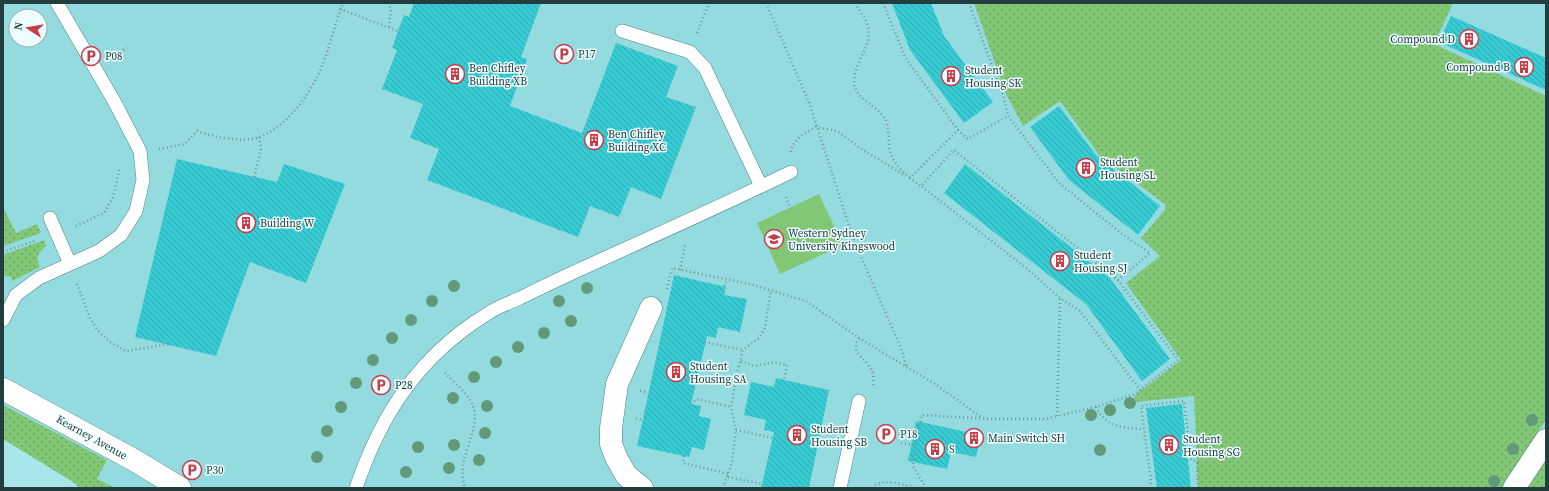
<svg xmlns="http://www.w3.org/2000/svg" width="1549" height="491" font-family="'Source Serif 4',serif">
	<defs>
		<pattern id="grass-dots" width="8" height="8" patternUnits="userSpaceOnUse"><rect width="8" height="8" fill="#82c775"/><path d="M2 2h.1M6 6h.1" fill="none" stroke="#6aa361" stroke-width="1.8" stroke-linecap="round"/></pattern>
		<pattern id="building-back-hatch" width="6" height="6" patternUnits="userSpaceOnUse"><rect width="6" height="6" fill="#37ccd4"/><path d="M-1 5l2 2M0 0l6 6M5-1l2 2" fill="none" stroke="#2ea7ad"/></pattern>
	</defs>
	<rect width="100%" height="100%" fill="#a9e6e9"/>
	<!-- built -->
	<path fill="#94dbdf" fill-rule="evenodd" d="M3 3H1546V488H80L73 482 3 439ZM16 16H40V40H16Z"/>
	<!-- grass -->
	<path fill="url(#grass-dots)" d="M974 3H1453L1434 44 1546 96V420L1501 488H1198L1194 396 1136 402 1134 396 1181 360 1126 283 1160 256 1141 238 1164 211 1166 205 1100 156 1060 101 1023 126 1005 92Z
		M3 207 16 233 37 224 41 233 3 246Z
		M44 240 46 246C38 253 35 257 40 267L12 281 11 277 3 276V255Z
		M3 405 107 460 97 479 115 488H80L73 482 3 439Z
		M1546 459V488H1527Z"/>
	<!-- pitch -->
	<path fill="#82c775" d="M819 194 843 245 780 274 757 223Z"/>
	<!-- building -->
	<path fill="url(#building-back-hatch)" d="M414 3H541L521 57 527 59 510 106 582 133 616 43 678 66 666 97 696 107 661 199 631 187 619 217 590 206 578 237 427 180 439 149 410 138 423 104 382 89 397 50 392 48 398 31 404 15 409 17Z
		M892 3H931L944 36 993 102 964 123 910 50Z
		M1451 16 1546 58V90L1439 42Z
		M1059 106 1096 155 1160 206 1138 235 1069 180 1030 127Z
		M177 159 277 182 284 164 345 184 306 283 250 262 216 356 135 337Z
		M965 164 1110 278 1170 359 1142 381 1086 304 944 193Z
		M674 275 726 287 724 295 747 299 740 332 718 327 716 338 707 336 691 404 701 406 699 416 711 419 704 450 692 447 689 457 637 446Z
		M776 378 829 390 809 488H761L774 432 764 430 766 420 744 415 751 382 774 387Z
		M1182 404 1191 488H1157L1146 408Z
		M916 421 981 435 976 457 951 452 947 469 908 461Z"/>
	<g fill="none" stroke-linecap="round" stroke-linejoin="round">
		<defs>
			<path id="service" d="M622 31 690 52 705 68 761 186
				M50 218 70 264
				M3 320 16 295 39 278 99 251 121 235 136 211 143 180 140 151 114 101 57 3
				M356 488C381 414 419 356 487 314 497 307 509 303 520 298 548 284 576 271 605 258 667 230 729 202 791 172
				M840 488 859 401"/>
			<path id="minor" d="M3 389 134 460 180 488
				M642 488 626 475 616 457 611 444V428L617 384 651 308
				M1514 488 1546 440"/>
		</defs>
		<!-- service casing -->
		<use href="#service" stroke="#4a8488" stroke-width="14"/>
		<!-- minor casing -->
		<use href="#minor" stroke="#4a8488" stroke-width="23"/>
		<!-- path -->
		<path stroke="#6c999b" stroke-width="2.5" stroke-dasharray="1 3" stroke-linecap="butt" d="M388 3 391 9 389 27
			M766 3 809 102 854 241 902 350 906 366
			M855 3C859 10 865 17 867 24 875 45 853 61 854 82 855 99 874 104 883 116 892 127 886 144 892 157 896 165 903 172 910 178
			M883 3 906 59 958 130 910 178 921 186
			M969 3 1004 98 1008 116 1059 183 1122 234 1150 253 1118 280 954 150 921 186 1025 267 1060 298 1080 311 1140 390 1135 394 1096 407 1057 416 1060 298
			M340 9 398 31
			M697 33 709 3
			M112 55 127 48
			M958 130 968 139 1008 116
			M159 149 185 144 197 131C212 137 244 143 260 137 287 126 307 98 319 73 329 51 334 26 343 3
			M791 152C793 139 805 133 816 127L837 131 863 150 906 176
			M254 177 261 149 259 137
			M786 197 790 207
			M76 226 104 213 113 197 120 167
			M3 252 37 240
			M680 270 685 245
			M1118 280 1178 360 1140 390
			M77 284 90 318 98 331 110 342 126 351 169 344
			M724 286 727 280
			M667 289 672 268 750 284 806 301 859 338 938 386 982 418
			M859 338C849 354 868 359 873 373 874 377 873 382 873 386
			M705 342 743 350
			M741 361 755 366 774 362 787 365 784 380
			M445 373C453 381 464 391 470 400 482 418 468 442 464 460 462 470 462 479 465 488
			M640 391 648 393
			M691 404 697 399 731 407
			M1096 407C1104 426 1125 429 1144 429
			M636 418 642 420
			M736 430 773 438
			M901 443 915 445 913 466 926 488
			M915 445 922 415 993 419H1045L1057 416
			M684 456 683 463 729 474
			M728 477 762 484
			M723 488 732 462 736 430 731 407 738 369 743 350 759 338 765 328 771 290
			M872 488C883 476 904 486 918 488
			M1150 488 1151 481 1141 406 1184 401 1191 459 1197 462 1198 488"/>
		<!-- service -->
		<use href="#service" stroke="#fff" stroke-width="13"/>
		<!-- minor -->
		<use href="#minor" stroke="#fff" stroke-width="22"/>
	</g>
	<!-- trees -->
	<g fill="#629a79">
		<circle cx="454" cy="286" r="6"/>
		<circle cx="587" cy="288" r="6"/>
		<circle cx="432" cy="301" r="6"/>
		<circle cx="559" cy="301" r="6"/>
		<circle cx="411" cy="320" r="6"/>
		<circle cx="571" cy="321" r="6"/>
		<circle cx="544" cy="333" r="6"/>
		<circle cx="392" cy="338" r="6"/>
		<circle cx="518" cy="347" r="6"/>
		<circle cx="373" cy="360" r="6"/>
		<circle cx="496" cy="362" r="6"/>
		<circle cx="474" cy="377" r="6"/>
		<circle cx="356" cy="383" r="6"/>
		<circle cx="453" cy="398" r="6"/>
		<circle cx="1130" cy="403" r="6"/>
		<circle cx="487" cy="406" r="6"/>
		<circle cx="341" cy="407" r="6"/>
		<circle cx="1110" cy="410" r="6"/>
		<circle cx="1091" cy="415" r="6"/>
		<circle cx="1532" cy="420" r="6"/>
		<circle cx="327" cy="431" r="6"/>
		<circle cx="485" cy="433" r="6"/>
		<circle cx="454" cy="445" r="6"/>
		<circle cx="418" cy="447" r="6"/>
		<circle cx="1513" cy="449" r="6"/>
		<circle cx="1100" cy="450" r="6"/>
		<circle cx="317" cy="457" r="6"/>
		<circle cx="479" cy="460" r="6"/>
		<circle cx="449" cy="468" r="6"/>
		<circle cx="406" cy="472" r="6"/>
		<circle cx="1494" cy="481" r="6"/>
	</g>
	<!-- icons -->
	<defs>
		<symbol id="building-ring" viewBox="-11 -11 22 22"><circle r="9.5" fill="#ecfeff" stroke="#cb3b47" stroke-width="1.5"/><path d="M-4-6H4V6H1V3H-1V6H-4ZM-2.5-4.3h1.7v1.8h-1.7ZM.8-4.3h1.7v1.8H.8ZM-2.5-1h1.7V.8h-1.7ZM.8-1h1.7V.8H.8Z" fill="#cb3b47"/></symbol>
		<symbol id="parking-ring" viewBox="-11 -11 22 22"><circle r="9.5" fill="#ecfeff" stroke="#cb3b47" stroke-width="1.5"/><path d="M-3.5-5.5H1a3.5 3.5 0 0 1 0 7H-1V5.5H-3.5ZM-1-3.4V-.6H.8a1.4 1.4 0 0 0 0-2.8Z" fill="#cb3b47"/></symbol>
		<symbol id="university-ring" viewBox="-11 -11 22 22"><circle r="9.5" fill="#ecfeff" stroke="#cb3b47" stroke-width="1.5"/><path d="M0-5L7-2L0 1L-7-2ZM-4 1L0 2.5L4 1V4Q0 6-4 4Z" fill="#cb3b47"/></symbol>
	</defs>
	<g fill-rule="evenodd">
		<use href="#building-ring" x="1458" y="28" width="22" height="22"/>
		<use href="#parking-ring" x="553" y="43" width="22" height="22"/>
		<use href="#parking-ring" x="80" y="45" width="22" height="22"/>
		<use href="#building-ring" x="1513" y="56" width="22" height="22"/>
		<use href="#building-ring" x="444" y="63" width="22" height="22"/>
		<use href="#building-ring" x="940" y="65" width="22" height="22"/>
		<use href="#building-ring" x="583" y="129" width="22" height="22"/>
		<use href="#building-ring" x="1075" y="157" width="22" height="22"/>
		<use href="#building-ring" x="235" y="212" width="22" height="22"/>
		<use href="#university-ring" x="763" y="228" width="22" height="22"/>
		<use href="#building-ring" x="1049" y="250" width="22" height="22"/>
		<use href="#building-ring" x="665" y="361" width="22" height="22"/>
		<use href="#parking-ring" x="370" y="374" width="22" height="22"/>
		<use href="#parking-ring" x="875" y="423" width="22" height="22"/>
		<use href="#building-ring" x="786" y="424" width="22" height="22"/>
		<use href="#building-ring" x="963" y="427" width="22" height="22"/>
		<use href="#building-ring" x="1158" y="434" width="22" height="22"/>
		<use href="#building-ring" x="924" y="438" width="22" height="22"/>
		<use href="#parking-ring" x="181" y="459" width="22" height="22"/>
	</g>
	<g text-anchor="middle" stroke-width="3" stroke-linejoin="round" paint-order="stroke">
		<!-- poi labels -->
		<g font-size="11" fill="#233c3d" stroke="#ecfeff" text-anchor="start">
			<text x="1455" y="43" text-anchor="end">Compound D</text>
			<text x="578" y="58">P17</text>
			<text x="105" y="60">P08</text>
			<text x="1510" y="71" text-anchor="end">Compound B</text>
			<text x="469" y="72">Ben Chifley<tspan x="469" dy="13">Building XB</tspan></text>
			<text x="965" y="74">Student<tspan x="965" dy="13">Housing SK</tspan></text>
			<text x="608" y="138">Ben Chifley<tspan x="608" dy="13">Building XC</tspan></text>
			<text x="1100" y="166">Student<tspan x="1100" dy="13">Housing SL</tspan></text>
			<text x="260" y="227">Building W</text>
			<text x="788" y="237">Western Sydney<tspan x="788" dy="13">University Kingswood</tspan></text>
			<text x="1074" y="259">Student<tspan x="1074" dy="13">Housing SJ</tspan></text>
			<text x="690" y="370">Student<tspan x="690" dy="13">Housing SA</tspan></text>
			<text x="395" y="389">P28</text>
			<text x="811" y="433">Student<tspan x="811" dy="13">Housing SB</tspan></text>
			<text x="900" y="438">P18</text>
			<text x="988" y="442">Main Switch SH</text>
			<text x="1183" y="443">Student<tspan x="1183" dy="13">Housing SG</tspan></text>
			<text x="949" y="453">S</text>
			<text x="206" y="474">P30</text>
		</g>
		<!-- street labels -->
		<g font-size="11" fill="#233c3d" stroke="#ecfeff">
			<text transform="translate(92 437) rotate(29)" y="4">Kearney Avenue</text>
		</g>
	</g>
	<!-- border -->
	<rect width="1549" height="491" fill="none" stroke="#233c3d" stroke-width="8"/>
	<!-- north arrow -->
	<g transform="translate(28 28) rotate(282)"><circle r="19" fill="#ecfeff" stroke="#9cb0b1"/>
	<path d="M0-3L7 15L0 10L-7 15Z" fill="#cb3b47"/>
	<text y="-6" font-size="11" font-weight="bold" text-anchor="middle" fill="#233c3d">N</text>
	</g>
</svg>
